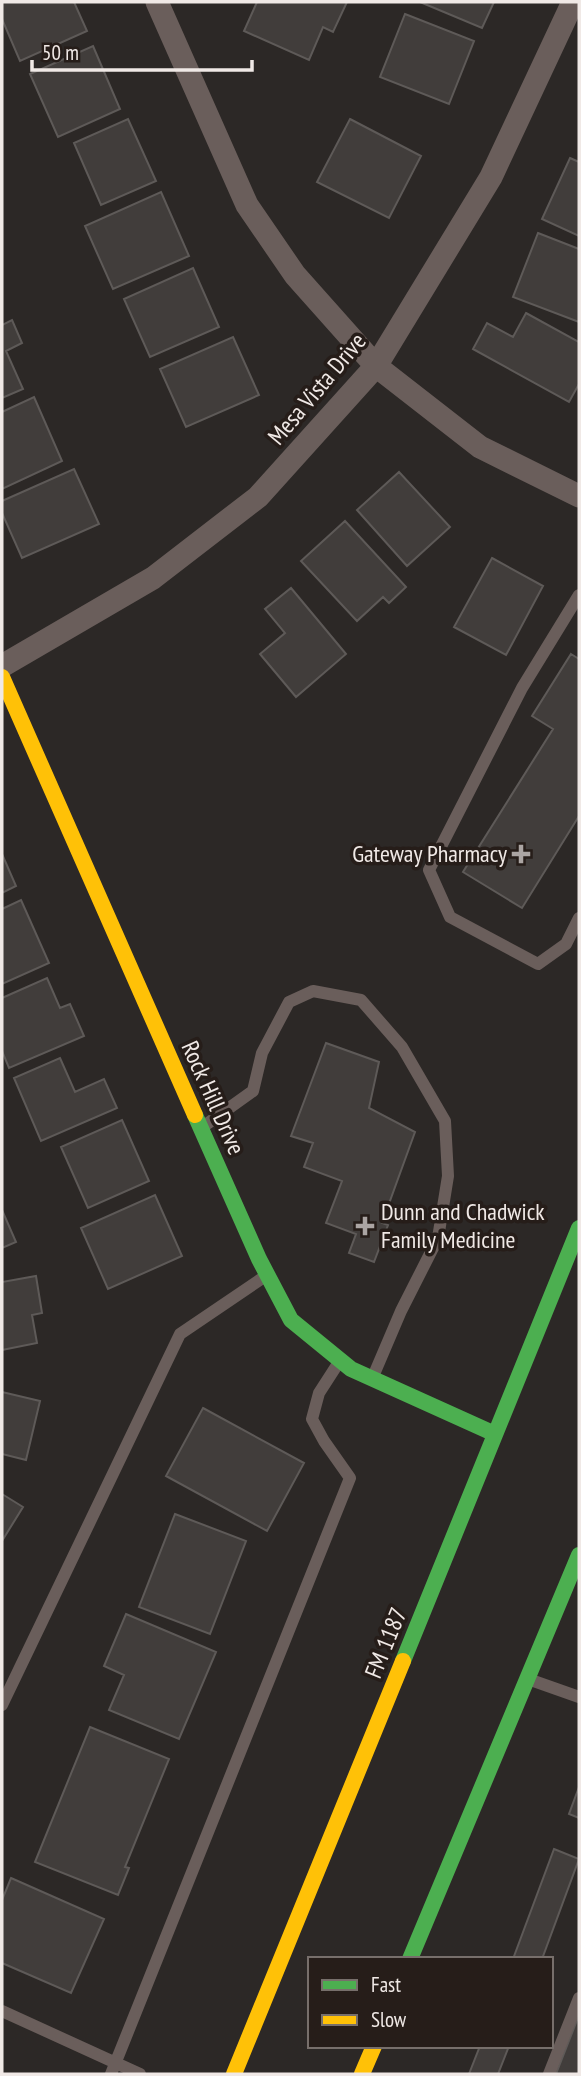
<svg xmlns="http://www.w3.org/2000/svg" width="581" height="2076" font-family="'PT Sans Narrow',sans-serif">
	<rect width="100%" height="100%" fill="#2c2826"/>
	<!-- building -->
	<path fill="#413d3b" stroke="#5e5a58" stroke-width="2" d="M2 2H74L87 31 20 61 2 19Z
		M257 2H347L333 32 323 27 309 60 244 31Z
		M420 2H494L482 28Z
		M405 14 474 41 449 104 380 77Z
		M93 46 120 109 58 137 30 74Z
		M128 119 156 181 101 205 74 143Z
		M350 119 421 156 389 218 317 182Z
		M570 158 579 162V236L542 219Z
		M161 192 189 256 113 289 85 226Z
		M538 233 579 249V322L513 297Z
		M193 268 219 327 150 357 124 299Z
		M526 313 579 342V384L569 402 473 349 487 323 513 337Z
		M12 320 22 343 6 351 23 389 2 398V325Z
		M233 337 259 395 186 427 160 369Z
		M34 397 62 461 2 489V412Z
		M74 469 99 524 22 558 2 513V501Z
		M399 472 450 527 407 566 357 510Z
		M345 521 406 587 389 603 383 597 357 621 301 561Z
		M492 558 543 586 506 655 454 627Z
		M291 588 346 654 296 697 260 654 285 633 265 609Z
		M571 654 579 659V816L522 908 463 872 553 729 532 716Z
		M2 854 16 886 2 893Z
		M21 900 49 963 2 984V909Z
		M47 978 60 1008 70 1004 84 1036 9 1068 2 1051V998Z
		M326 1043 379 1062 369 1108 415 1132 382 1223 388 1225 374 1262 349 1253 356 1234 326 1223 342 1181 304 1167 313 1143 291 1136Z
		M60 1058 75 1092 104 1079 117 1108 41 1141 14 1078Z
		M122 1120 149 1181 88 1208 61 1147Z
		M155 1195 182 1256 108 1289 81 1228Z
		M2 1210 16 1242 2 1248Z
		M36 1276 42 1313 32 1315 37 1343 2 1350V1282Z
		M2 1392 40 1401 26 1460 2 1454Z
		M203 1408 304 1463 267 1531 166 1476Z
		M2 1494 23 1507 2 1541Z
		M175 1514 246 1541 210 1634 139 1607Z
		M126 1614 216 1652 179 1739 109 1710 124 1675 104 1666Z
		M90 1727 169 1759 125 1867 129 1868 118 1895 35 1862Z
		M579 1787V1818L569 1814Z
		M554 1849 579 1859 542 1959H513Z
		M11 1878 104 1919 71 1993 2 1963V1900Z
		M579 2015V2074H556Z
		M480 2046H509L498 2074H469Z"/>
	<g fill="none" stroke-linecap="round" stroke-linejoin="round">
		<!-- lane -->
		<path stroke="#6a5e5b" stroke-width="12" d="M579 595 522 688 429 870 450 917 538 964 566 944 579 918
			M204 1126 253 1091 262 1053 289 1002 313 991 361 1000 402 1047 445 1121 448 1176 438 1238 401 1311 372 1379
			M528 1679 579 1697
			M2 1705 180 1334 267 1275
			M2 2011 140 2074
			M111 2074 350 1478 324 1441 312 1419 319 1393 339 1362
			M549 2074 579 1998"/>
		<!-- street -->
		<path stroke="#6a5e5b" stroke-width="23" d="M157 2 247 205 295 275 376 366 480 447 579 496
			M2 666 153 578 258 497 376 366 491 177 573 2"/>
		<!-- fast -->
		<path stroke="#4caf50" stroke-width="16" d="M195 1115 259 1259 291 1320 351 1369 495 1434
			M403 1661 579 1228
			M410 1959 579 1555"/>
		<!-- slow -->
		<path stroke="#ffc107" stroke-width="16" d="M2 677 195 1115
			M234 2074 403 1661
			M362 2074 374 2046"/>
	</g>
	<!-- markers -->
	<g fill="#aba5a3" stroke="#261d19" stroke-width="2.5">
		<path d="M517.5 843.5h7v7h7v7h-7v7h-7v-7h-7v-7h7z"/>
		<path d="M361.5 1215.5h7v7h7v7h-7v7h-7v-7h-7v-7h7z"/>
	</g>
	<g text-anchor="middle" stroke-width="7" stroke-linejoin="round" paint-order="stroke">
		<!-- street labels -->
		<g font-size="24" fill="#f0e9e6" stroke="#261d19">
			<text transform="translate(317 389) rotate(-50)" y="8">Mesa Vista Drive</text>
			<text transform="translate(213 1098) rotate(66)" y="8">Rock Hill Drive</text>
			<text transform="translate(386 1643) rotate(-68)" y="8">FM 1187</text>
		</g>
		<!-- poi labels -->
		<g font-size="24" fill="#f0e9e6" stroke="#261d19" text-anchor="end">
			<text x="507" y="862">Gateway Pharmacy</text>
			<text x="381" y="1220" text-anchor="start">Dunn and Chadwick<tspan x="381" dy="28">Family Medicine</tspan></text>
		</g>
	</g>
	<!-- border -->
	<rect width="581" height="2076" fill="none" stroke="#f0e9e6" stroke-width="7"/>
	<!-- legend -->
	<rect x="308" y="1957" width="245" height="91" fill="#261d19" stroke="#776f6b" stroke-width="2"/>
	<rect x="322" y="1980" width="35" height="10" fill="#4caf50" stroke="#776f6b" stroke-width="2"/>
	<text x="371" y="1992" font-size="21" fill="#f0e9e6">Fast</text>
	<rect x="322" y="2015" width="35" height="10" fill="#ffc107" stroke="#776f6b" stroke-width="2"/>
	<text x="371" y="2027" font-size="21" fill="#f0e9e6">Slow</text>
	<!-- scale -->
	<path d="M32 60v10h220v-10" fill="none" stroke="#f0e9e6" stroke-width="3.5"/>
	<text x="42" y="60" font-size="21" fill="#f0e9e6" stroke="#261d19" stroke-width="5" paint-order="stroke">50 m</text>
</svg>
